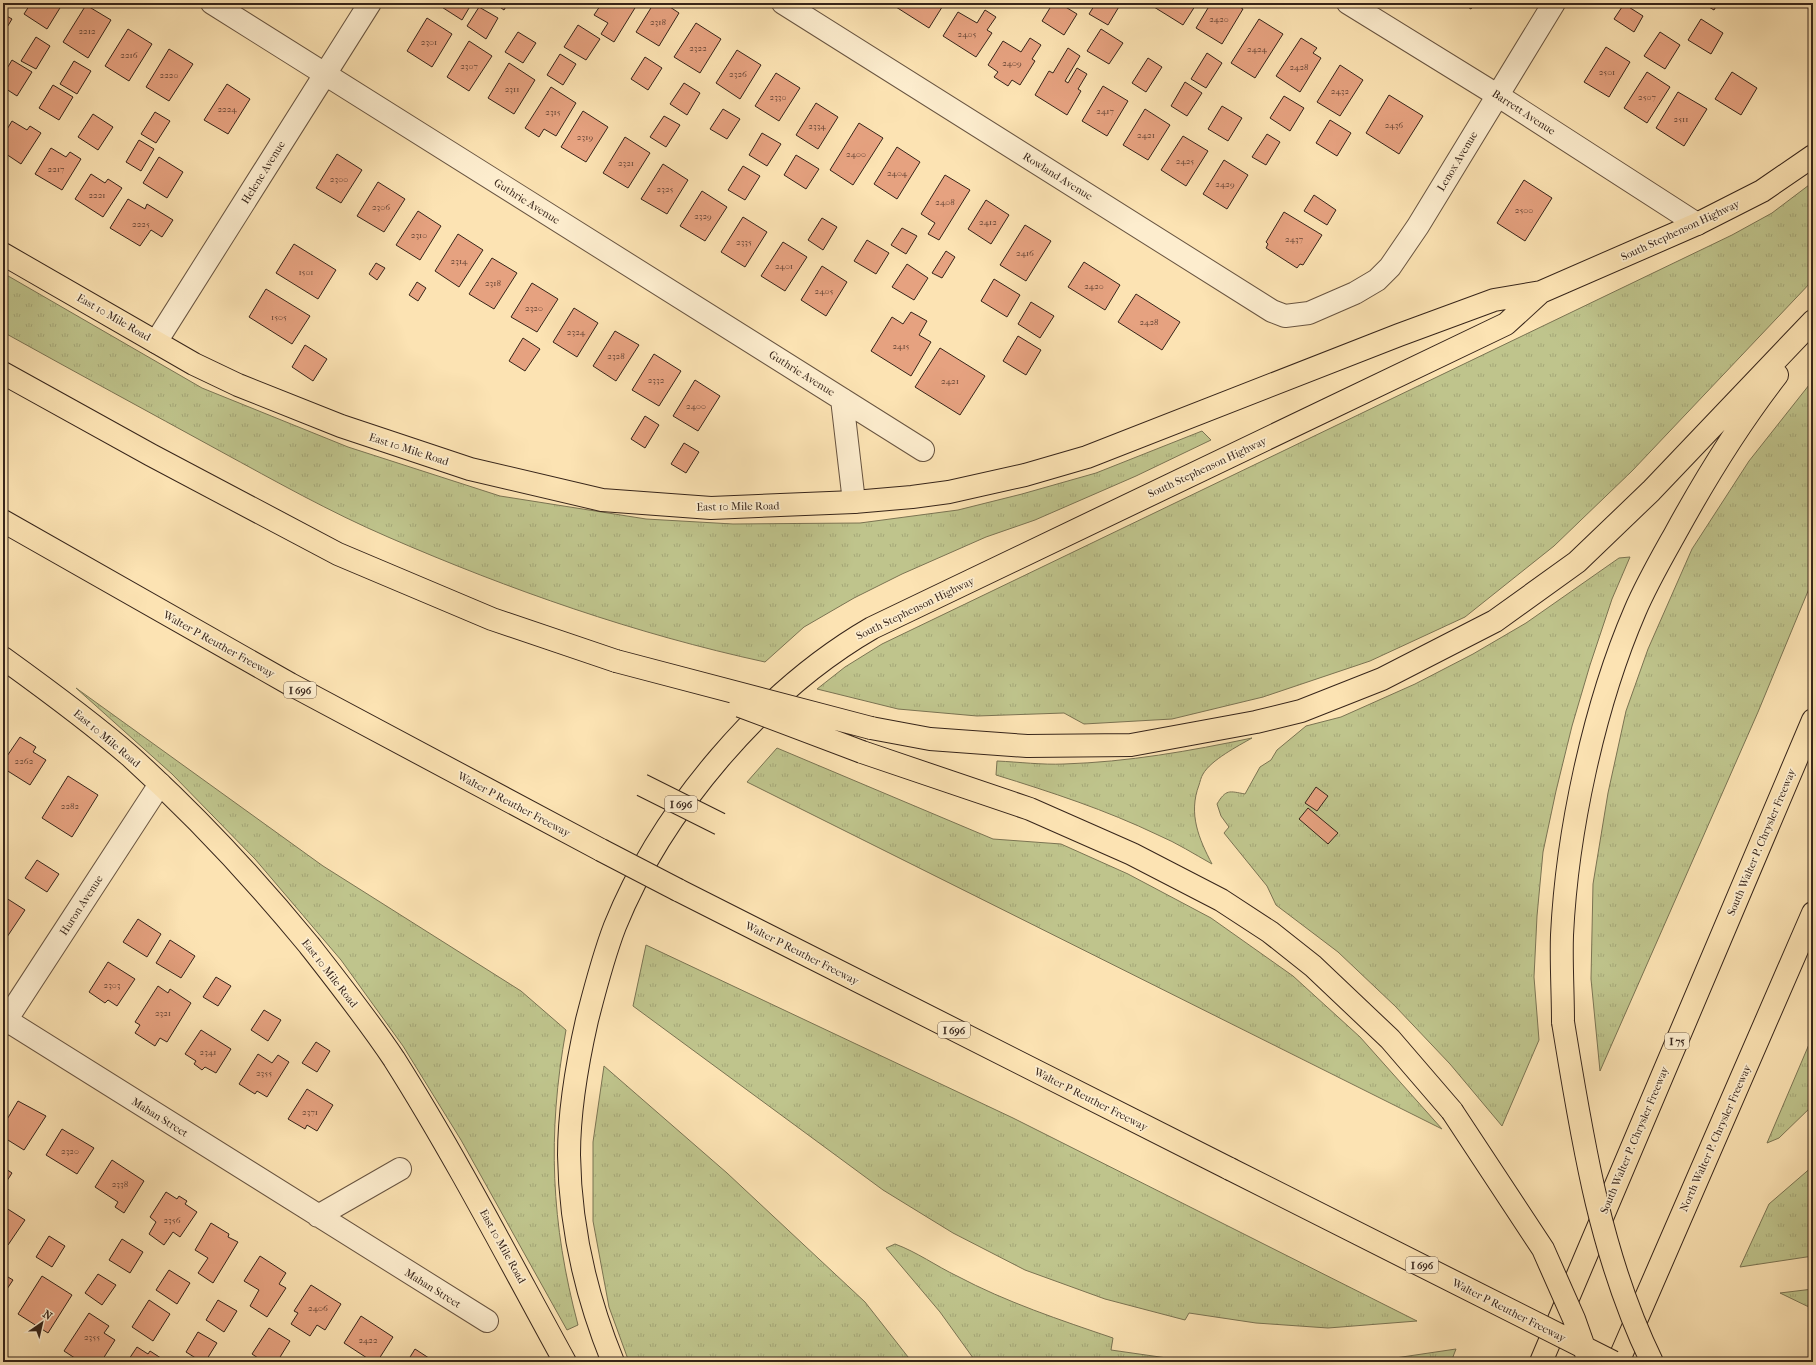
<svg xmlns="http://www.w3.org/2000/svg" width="1816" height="1365" font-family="'IM FELL French Canon',serif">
	<defs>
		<pattern id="grass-tufts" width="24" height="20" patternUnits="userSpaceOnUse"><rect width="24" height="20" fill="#bfc48c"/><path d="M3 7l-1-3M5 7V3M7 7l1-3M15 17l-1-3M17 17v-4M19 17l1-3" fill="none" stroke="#a5a878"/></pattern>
	</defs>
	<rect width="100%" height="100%" fill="#fce3b3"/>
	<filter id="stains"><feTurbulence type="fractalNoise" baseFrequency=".005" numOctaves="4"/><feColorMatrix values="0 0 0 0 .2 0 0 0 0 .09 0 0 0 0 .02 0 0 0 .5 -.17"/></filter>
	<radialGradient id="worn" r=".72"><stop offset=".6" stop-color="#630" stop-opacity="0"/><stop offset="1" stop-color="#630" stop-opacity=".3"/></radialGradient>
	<!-- grass -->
	<path fill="url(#grass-tufts)" stroke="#7b7453" d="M1813 182V280L1632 471 1554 546 1465 617 1370 661 1263 697 1172 719 1084 724 1064 713 977 716 898 709 817 689 845 667 882 644 1732 235 1772 213Z
		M3 273 202 388 348 447 500 496 646 519 733 524 860 523 958 510 1022 494 1096 473 1202 431 1211 440 1136 476 1035 520 986 537 902 574 854 598 804 627 765 662C636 634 510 590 388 537 330 512 275 481 220 451 147 411 75 372 3 332Z
		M1813 380V579L1758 712 1600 1071 1591 979 1593 884 1608 793 1626 711 1648 649 1692 549 1749 461Z
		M1630 557 1612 599 1590 665 1572 726 1556 791 1543 852 1537 916 1534 977 1539 1040 1502 1126 1450 1064 1395 1006 1338 952 1276 905 1267 886 1224 833 1229 827 1221 816 1217 804C1226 789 1229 791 1245 794L1260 767 1271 760 1277 750 1306 726 1341 717 1415 684 1473 654 1526 623 1619 558Z
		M76 688 323 866 521 991 566 1030C547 1135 551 1223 578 1325L567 1330 461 1140 403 1046 341 960 255 859 172 774Z
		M1252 738C1238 746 1211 760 1203 774 1201 777 1200 782 1199 785 1188 814 1199 839 1212 864 1194 854 1177 843 1158 835 1106 810 1051 792 996 775L997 761C1019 762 1042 765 1064 764 1128 762 1190 751 1252 738Z
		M777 748 993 839 1061 844 1128 874 1211 918 1293 976 1360 1037 1442 1129 747 782Z
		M646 945 1013 1118 1417 1321 1328 1328 1256 1323 1189 1313 1185 1320 1105 1299 1025 1270 953 1233 883 1190 633 1006Z
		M1813 1035V1105L1779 1138 1767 1143Z
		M604 1066 727 1173 865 1302 912 1362H629L609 1307 593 1221V1142Z
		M1813 1166V1256L1740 1267 1769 1204Z
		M895 1244C917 1252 936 1266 957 1276 1006 1302 1060 1320 1113 1338L1111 1350 1195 1362H976L940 1312 886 1248Z
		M1813 1289V1309L1780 1293Z
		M1456 1349 1451 1362H1351L1375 1361Z"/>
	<!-- building -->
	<path fill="#e6a280" stroke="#37251a" d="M31 3H63L47 29 24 14Z
		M438 3H472L462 20 437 4Z
		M494 3H508L504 10Z
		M602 3H638L614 42 601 34 608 23 594 15Z
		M654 3H664L679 13 659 46 636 32Z
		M898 3H943L944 4 929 28 896 7Z
		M1053 3H1059L1077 14 1064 35 1042 21Z
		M1096 3H1117L1120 5 1108 25 1089 14Z
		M1156 3H1197L1183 25 1154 7Z
		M1211 3H1233L1243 9 1222 44 1196 28Z
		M1461 3H1475L1471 9Z
		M1702 3H1718L1714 10Z
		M1624 4 1643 16 1634 32 1614 19Z
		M86 5 111 20 88 58 63 42Z
		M479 7 498 18 486 39 467 26Z
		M985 10 996 17 987 30 992 33 976 57 943 36 958 12 977 23Z
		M3 14 12 19 3 34Z
		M427 18 452 34 432 67 407 51Z
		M1259 19 1283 34 1255 78 1231 63Z
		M1701 19 1723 33 1711 54 1688 40Z
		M696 23 721 39 700 73 674 57Z
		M578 25 600 39 586 60 564 47Z
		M128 29 152 44 129 81 105 66Z
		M1101 29 1123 43 1109 64 1087 51Z
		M518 32 536 43 523 63 505 52Z
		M1660 32 1680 45 1665 69 1644 56Z
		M36 37 50 46 36 69 21 61Z
		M1030 38 1041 45 1032 59 1035 61 1020 85 1012 80 1008 86 994 77 998 72 988 65 1003 41 1021 52Z
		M1301 38 1317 48 1313 53 1321 58 1300 92 1276 76Z
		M469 41 492 56 469 91 447 77Z
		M1606 47 1630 62 1609 97 1584 82Z
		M1068 48 1080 56 1065 81 1068 83 1077 68 1087 74 1078 89 1081 91 1067 115 1035 95 1049 71 1053 73Z
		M169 49 193 64 169 101 146 87Z
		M737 50 761 65 740 99 716 83Z
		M1207 53 1222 63 1206 88 1191 79Z
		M560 54 576 64 563 85 547 75Z
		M645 57 662 68 648 90 631 79Z
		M1148 58 1162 67 1146 92 1132 83Z
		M12 60 32 72 17 96 3 87V75Z
		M74 61 91 71 77 94 60 84Z
		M509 63 535 80 514 114 488 98Z
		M1340 65 1363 80 1340 116 1317 102Z
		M1647 72 1670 87 1647 123 1624 108Z
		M1732 72 1757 88 1741 115 1715 99Z
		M776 73 800 88 779 121 755 106Z
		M1185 82 1202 93 1187 116 1171 106Z
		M684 83 700 93 687 115 670 104Z
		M227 84 250 99 228 134 204 120Z
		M53 85 73 97 59 120 39 108Z
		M1103 86 1128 101 1107 136 1082 121Z
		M551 87 576 103 556 136 544 129 539 137 525 128Z
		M1678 92 1707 109 1684 146 1656 128Z
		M1389 95 1423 116 1399 154 1366 133Z
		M1284 96 1304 108 1290 131 1270 118Z
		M816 103 838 117 818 149 796 135Z
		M1222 106 1242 118 1228 141 1208 129Z
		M723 109 740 119 727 139 710 129Z
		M1145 109 1170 125 1148 160 1123 145Z
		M583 111 608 127 586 162 561 147Z
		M155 112 170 121 156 143 141 134Z
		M93 114 113 127 98 150 78 137Z
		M664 116 680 125 666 147 650 137Z
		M1330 120 1351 133 1337 156 1316 143Z
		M12 121 27 130 30 126 41 133 21 164 3 152V136Z
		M859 123 883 138 853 185 830 170Z
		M762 133 781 144 767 166 749 155Z
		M1267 134 1280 142 1266 165 1252 157Z
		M1183 136 1208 151 1186 186 1161 170Z
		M625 137 650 153 628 188 603 173Z
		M139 140 154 149 141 171 126 162Z
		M897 147 920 162 897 199 874 184Z
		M51 148 66 157 70 152 81 159 62 190 35 174Z
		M337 154 362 170 341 203 316 188Z
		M796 155 819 169 806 189 784 175Z
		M159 157 183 172 167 198 143 183Z
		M1224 160 1248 175 1227 209 1203 194Z
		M663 164 688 180 667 214 641 199Z
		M743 166 760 176 745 200 728 190Z
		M91 174 105 183 108 179 122 188 103 217 75 199Z
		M945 175 970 190 939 240 928 234 935 223 921 214Z
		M1524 180 1552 198 1525 241 1497 223Z
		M378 182 405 199 384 232 357 216Z
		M702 191 727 207 705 241 680 226Z
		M1314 195 1336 210 1327 225 1304 211Z
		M128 199 145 209 147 204 173 220 162 237 151 230 140 246 110 228Z
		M986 200 1009 215 991 244 968 229Z
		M418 211 441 226 420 260 396 245Z
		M1284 212 1322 235 1303 265 1300 264 1297 268 1266 248 1268 244 1266 242Z
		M743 217 767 232 745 267 721 252Z
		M822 218 837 227 823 250 808 240Z
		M1025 225 1051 241 1026 281 1000 265Z
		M902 228 917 236 906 254 891 245Z
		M458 234 483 250 459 287 435 271Z
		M867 240 889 253 876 274 854 261Z
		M783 242 807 257 785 291 761 276Z
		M294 244 336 270 318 299 276 273Z
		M946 251 955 257 942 278 932 273Z
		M492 258 517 273 494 309 469 294Z
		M1084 262 1120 285 1105 310 1068 287Z
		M376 263 385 268 377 280 369 274Z
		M907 264 928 278 914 300 892 287Z
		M822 266 847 282 826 316 801 300Z
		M994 279 1020 295 1007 317 981 301Z
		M417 282 426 288 418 301 409 295Z
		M532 283 558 299 537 332 511 317Z
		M266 289 310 316 292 344 249 317Z
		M1136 294 1180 322 1162 350 1118 322Z
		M1031 302 1054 316 1040 338 1018 324Z
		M574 308 598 323 577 357 553 342Z
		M911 312 927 321 919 335 931 342 911 376 871 351 892 317 903 324Z
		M615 331 639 345 616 381 593 366Z
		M1018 336 1041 350 1026 375 1003 361Z
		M523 338 540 349 525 371 509 361Z
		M305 345 327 359 313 381 292 367Z
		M940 348 985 376 960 415 915 387Z
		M654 354 681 371 659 406 632 390Z
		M695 380 720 396 698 431 673 416Z
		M645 416 659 425 645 448 631 439Z
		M684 443 699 452 686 473 671 464Z
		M20 737 36 747 33 752 46 760 30 785 3 768V762Z
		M68 776 98 795 72 837 42 818Z
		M1316 787 1328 796 1317 811 1305 803Z
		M1308 808 1338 833 1328 844 1299 819Z
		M37 860 59 874 47 892 25 878Z
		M3 896 25 910 3 943Z
		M138 919 161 934 147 957 123 942Z
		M170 940 195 956 181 978 156 963Z
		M108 962 135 979 117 1006 108 1000 105 1003 89 992Z
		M216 977 231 986 218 1006 203 997Z
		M158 986 168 993 170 989 191 1003 167 1042 160 1038 155 1046 135 1033 140 1025 135 1022Z
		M264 1010 281 1020 268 1041 251 1030Z
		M201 1030 231 1049 216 1073 205 1067 202 1070 194 1064 196 1061 185 1054Z
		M316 1042 330 1051 317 1072 302 1063Z
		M258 1054 272 1063 278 1055 289 1062 267 1097 257 1091 255 1094 239 1084Z
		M307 1089 333 1105 317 1131 307 1125 305 1129 288 1119Z
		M18 1101 46 1116 24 1150 3 1137V1126Z
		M62 1129 94 1148 77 1174 46 1155Z
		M112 1160 144 1181 124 1213 115 1207 118 1202 95 1187Z
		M3 1167 12 1173 3 1187Z
		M166 1192 177 1199 179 1196 187 1201 185 1204 197 1212 180 1237 173 1232 164 1245 149 1234 156 1222 150 1217Z
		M3 1206 25 1220 8 1245 3 1241Z
		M211 1223 229 1234 228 1237 238 1242 213 1283 198 1273 208 1258 195 1250Z
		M49 1236 65 1246 52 1267 36 1257Z
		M122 1239 143 1252 130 1273 109 1260Z
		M260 1256 286 1273 279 1284 286 1288 267 1317 250 1306 259 1290 244 1281Z
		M169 1270 190 1283 177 1304 156 1290Z
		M3 1274 13 1280 3 1295Z
		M98 1274 116 1285 102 1305 85 1293Z
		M42 1276 72 1295 48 1333 18 1314Z
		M311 1285 341 1304 325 1330 317 1325 310 1336 291 1324 298 1313 294 1311Z
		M149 1300 170 1314 153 1341 132 1327Z
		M218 1300 237 1311 224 1332 206 1320Z
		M89 1313 109 1326 104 1333 115 1340 101 1362H95L88 1358 85 1362H81L64 1351Z
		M361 1316 393 1337 377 1362H365L367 1358 344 1343Z
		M269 1328 290 1341 277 1362H264L252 1354Z
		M198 1332 217 1343 205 1362H202L186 1352Z
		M137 1347 148 1354 150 1351 167 1362H127Z
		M415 1349 435 1362H407Z"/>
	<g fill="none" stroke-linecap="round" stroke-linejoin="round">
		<defs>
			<path id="minor" d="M212 3 923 450
				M783 3 1272 311 1285 316 1309 313 1355 293 1377 280 1390 267 1418 226 1554 3
				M1348 3 1497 95 1697 224
				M156 342 370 3
				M842 399 854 502
				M3 1018 487 1321
				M3 1025 160 784
				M318 1216 400 1169"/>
			<path id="major" d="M3 254 194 364 238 385 341 426 470 469 602 500 711 508 854 502 912 497 949 492 1025 475 1087 457 1399 335 1494 300 1541 292 1697 224 1762 191 1813 156
				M3 658C46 689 90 721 130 756 194 814 254 878 309 945 338 982 368 1020 394 1059 456 1157 509 1260 565 1362
				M613 1362C586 1296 570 1226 569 1155 569 1110 577 1064 587 1020 595 989 603 957 615 926 662 810 763 691 872 628L1506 324 1541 292"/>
			<path id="highway" d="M3 373 151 455 338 554 492 619 616 661
				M3 521 290 684 601 850
				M871 728 930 739 1027 746 1131 745 1256 722 1301 711 1382 679 1495 621 1577 562 1651 491 1813 321
				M862 752 1030 809 1132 854 1221 900 1270 932 1313 966 1390 1039 1452 1111
				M678 890 1230 1169
				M1563 1022C1563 993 1561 964 1562 935 1567 832 1594 706 1635 611 1646 585 1661 559 1675 534 1705 479 1739 424 1777 375
				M1541 1362 1813 720
				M1618 1362 1813 913"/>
		</defs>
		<!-- minor casing -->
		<use href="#minor" stroke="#685440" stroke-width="24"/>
		<!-- major casing -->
		<use href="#major" stroke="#37251a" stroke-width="24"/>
		<!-- highway casing -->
		<use href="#highway" stroke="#37251a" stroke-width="24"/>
		<!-- minor -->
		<use href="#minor" stroke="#fdedce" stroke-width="22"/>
		<!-- major -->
		<use href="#major" stroke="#fce3b3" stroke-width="22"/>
		<!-- highway -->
		<use href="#highway" stroke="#fce3b3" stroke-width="22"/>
		<defs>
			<path id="highway-bridge" d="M616 661 871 728
				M740 706 862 752
				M642 785 720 824
				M601 850 678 890
				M1563 1022C1582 1138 1600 1256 1652 1362
				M1452 1111 1543 1249 1574 1319 1586 1353
				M1230 1169 1613 1362"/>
		</defs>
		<!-- highway-bridge casing -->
		<use href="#highway-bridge" stroke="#37251a" stroke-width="24" stroke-linecap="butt"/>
		<!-- highway-bridge -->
		<use href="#highway-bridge" stroke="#fce3b3" stroke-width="22"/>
	</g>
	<g text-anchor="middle" stroke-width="3.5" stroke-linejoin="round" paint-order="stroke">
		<!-- number labels -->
		<g font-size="9" fill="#634434">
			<text x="1219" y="22">2420</text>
			<text x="658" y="25">2318</text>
			<text x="87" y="34">2212</text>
			<text x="967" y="37">2405</text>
			<text x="429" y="45">2301</text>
			<text x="698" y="51">2322</text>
			<text x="1257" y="52">2424</text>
			<text x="129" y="58">2216</text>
			<text x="1012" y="66">2409</text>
			<text x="469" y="69">2307</text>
			<text x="1299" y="70">2428</text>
			<text x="1607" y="75">2501</text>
			<text x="738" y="77">2326</text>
			<text x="169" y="78">2220</text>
			<text x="512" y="92">2311</text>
			<text x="1340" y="94">2432</text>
			<text x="778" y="100">2330</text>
			<text x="1647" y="100">2507</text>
			<text x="227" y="112">2224</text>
			<text x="1105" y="114">2417</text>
			<text x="553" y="115">2315</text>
			<text x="1681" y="122">2511</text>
			<text x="1394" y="128">2436</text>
			<text x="817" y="129">2334</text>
			<text x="1146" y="138">2421</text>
			<text x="585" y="140">2319</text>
			<text x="856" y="157">2400</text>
			<text x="1185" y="164">2425</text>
			<text x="626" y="166">2321</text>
			<text x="56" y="172">2217</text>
			<text x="897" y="176">2404</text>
			<text x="339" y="182">2300</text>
			<text x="1225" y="187">2429</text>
			<text x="665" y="192">2325</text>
			<text x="97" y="198">2221</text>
			<text x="945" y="205">2408</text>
			<text x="381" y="210">2306</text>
			<text x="1524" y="213">2500</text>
			<text x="703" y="219">2329</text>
			<text x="988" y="225">2412</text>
			<text x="141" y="227">2225</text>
			<text x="419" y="238">2310</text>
			<text x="1294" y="242">2437</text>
			<text x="744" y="245">2335</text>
			<text x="1025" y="256">2416</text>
			<text x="459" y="264">2314</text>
			<text x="784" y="269">2401</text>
			<text x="306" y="275">1501</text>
			<text x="493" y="286">2318</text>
			<text x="1094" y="289">2420</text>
			<text x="824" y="294">2405</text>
			<text x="534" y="311">2320</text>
			<text x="279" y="320">1505</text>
			<text x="1149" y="325">2428</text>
			<text x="576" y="335">2324</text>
			<text x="901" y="349">2415</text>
			<text x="616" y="359">2328</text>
			<text x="656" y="383">2332</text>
			<text x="950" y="384">2421</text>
			<text x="696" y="409">2400</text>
			<text x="24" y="764">2262</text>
			<text x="70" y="809">2282</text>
			<text x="112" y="988">2303</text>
			<text x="163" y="1016">2321</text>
			<text x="208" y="1055">2341</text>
			<text x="264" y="1076">2355</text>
			<text x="310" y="1115">2371</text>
			<text x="70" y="1154">2320</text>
			<text x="120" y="1187">2338</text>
			<text x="172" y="1223">2356</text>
			<text x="318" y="1311">2406</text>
			<text x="92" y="1340">2355</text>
			<text x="368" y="1343">2422</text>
		</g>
		<!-- shield labels -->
		<g fill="#fdedce" stroke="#726150" stroke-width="1">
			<rect x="284" y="682" width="32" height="16" rx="3"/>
			<rect x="665" y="796" width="32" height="16" rx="3"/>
			<rect x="938" y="1022" width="32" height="16" rx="3"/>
			<rect x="1665" y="1033" width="24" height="16" rx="3"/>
			<rect x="1406" y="1257" width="32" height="16" rx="3"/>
		</g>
		<g font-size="10" font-weight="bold" fill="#37251a">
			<text x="300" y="694">I 696</text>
			<text x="681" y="808">I 696</text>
			<text x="954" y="1034">I 696</text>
			<text x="1677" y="1045">I 75</text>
			<text x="1422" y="1269">I 696</text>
		</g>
		<!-- street labels -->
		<g font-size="11" fill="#37251a" stroke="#fdedce">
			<text transform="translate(1524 112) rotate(33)" y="4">Barrett Avenue</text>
			<text transform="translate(1457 161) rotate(-59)" y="4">Lenox Avenue</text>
			<text transform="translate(263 172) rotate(-58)" y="4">Helene Avenue</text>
			<text transform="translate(1058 176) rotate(32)" y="4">Rowland Avenue</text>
			<text transform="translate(527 201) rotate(32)" y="4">Guthrie Avenue</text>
			<text transform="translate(1680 230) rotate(-25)" y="4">South Stephenson Highway</text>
			<text transform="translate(114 317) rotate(30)" y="4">East 10 Mile Road</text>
			<text transform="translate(802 373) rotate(32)" y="4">Guthrie Avenue</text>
			<text transform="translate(409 449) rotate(18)" y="4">East 10 Mile Road</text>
			<text transform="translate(1207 467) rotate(-25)" y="4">South Stephenson Highway</text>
			<text transform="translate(738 506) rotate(-1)" y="4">East 10 Mile Road</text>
			<text transform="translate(915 608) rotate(-26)" y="4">South Stephenson Highway</text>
			<text transform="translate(219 644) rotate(29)" y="4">Walter P Reuther Freeway</text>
			<text transform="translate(107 738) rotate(40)" y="4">East 10 Mile Road</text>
			<text transform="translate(514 804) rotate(28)" y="4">Walter P Reuther Freeway</text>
			<text transform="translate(1761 842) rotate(-67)" y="4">South Walter P. Chrysler Freeway</text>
			<text transform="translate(81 905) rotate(-57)" y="4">Huron Avenue</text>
			<text transform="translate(802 953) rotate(27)" y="4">Walter P Reuther Freeway</text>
			<text transform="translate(330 973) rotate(52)" y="4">East 10 Mile Road</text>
			<text transform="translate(1091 1099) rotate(27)" y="4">Walter P Reuther Freeway</text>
			<text transform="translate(160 1117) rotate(32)" y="4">Mahan Street</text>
			<text transform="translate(1715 1138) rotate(-66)" y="4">North Walter P. Chrysler Freeway</text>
			<text transform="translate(1634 1140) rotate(-67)" y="4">South Walter P. Chrysler Freeway</text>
			<text transform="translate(503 1246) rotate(61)" y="4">East 10 Mile Road</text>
			<text transform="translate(433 1288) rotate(32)" y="4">Mahan Street</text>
			<text transform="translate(1509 1310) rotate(27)" y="4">Walter P Reuther Freeway</text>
		</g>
	</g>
	<!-- margin -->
	<rect width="1816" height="1365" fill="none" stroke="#fce3b3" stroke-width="16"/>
	<rect x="4" y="4" width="1808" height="1357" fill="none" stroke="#37251a" stroke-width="2"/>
	<rect x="8" y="8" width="1800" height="1349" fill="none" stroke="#37251a"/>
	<!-- north arrow -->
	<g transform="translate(42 1323) rotate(34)" stroke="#fdedce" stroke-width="3" paint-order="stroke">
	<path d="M0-3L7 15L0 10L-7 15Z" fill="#37251a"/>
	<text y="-6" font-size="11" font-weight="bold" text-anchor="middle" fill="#37251a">N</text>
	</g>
	<rect width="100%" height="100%" filter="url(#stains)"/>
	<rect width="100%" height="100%" fill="url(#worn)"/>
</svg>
